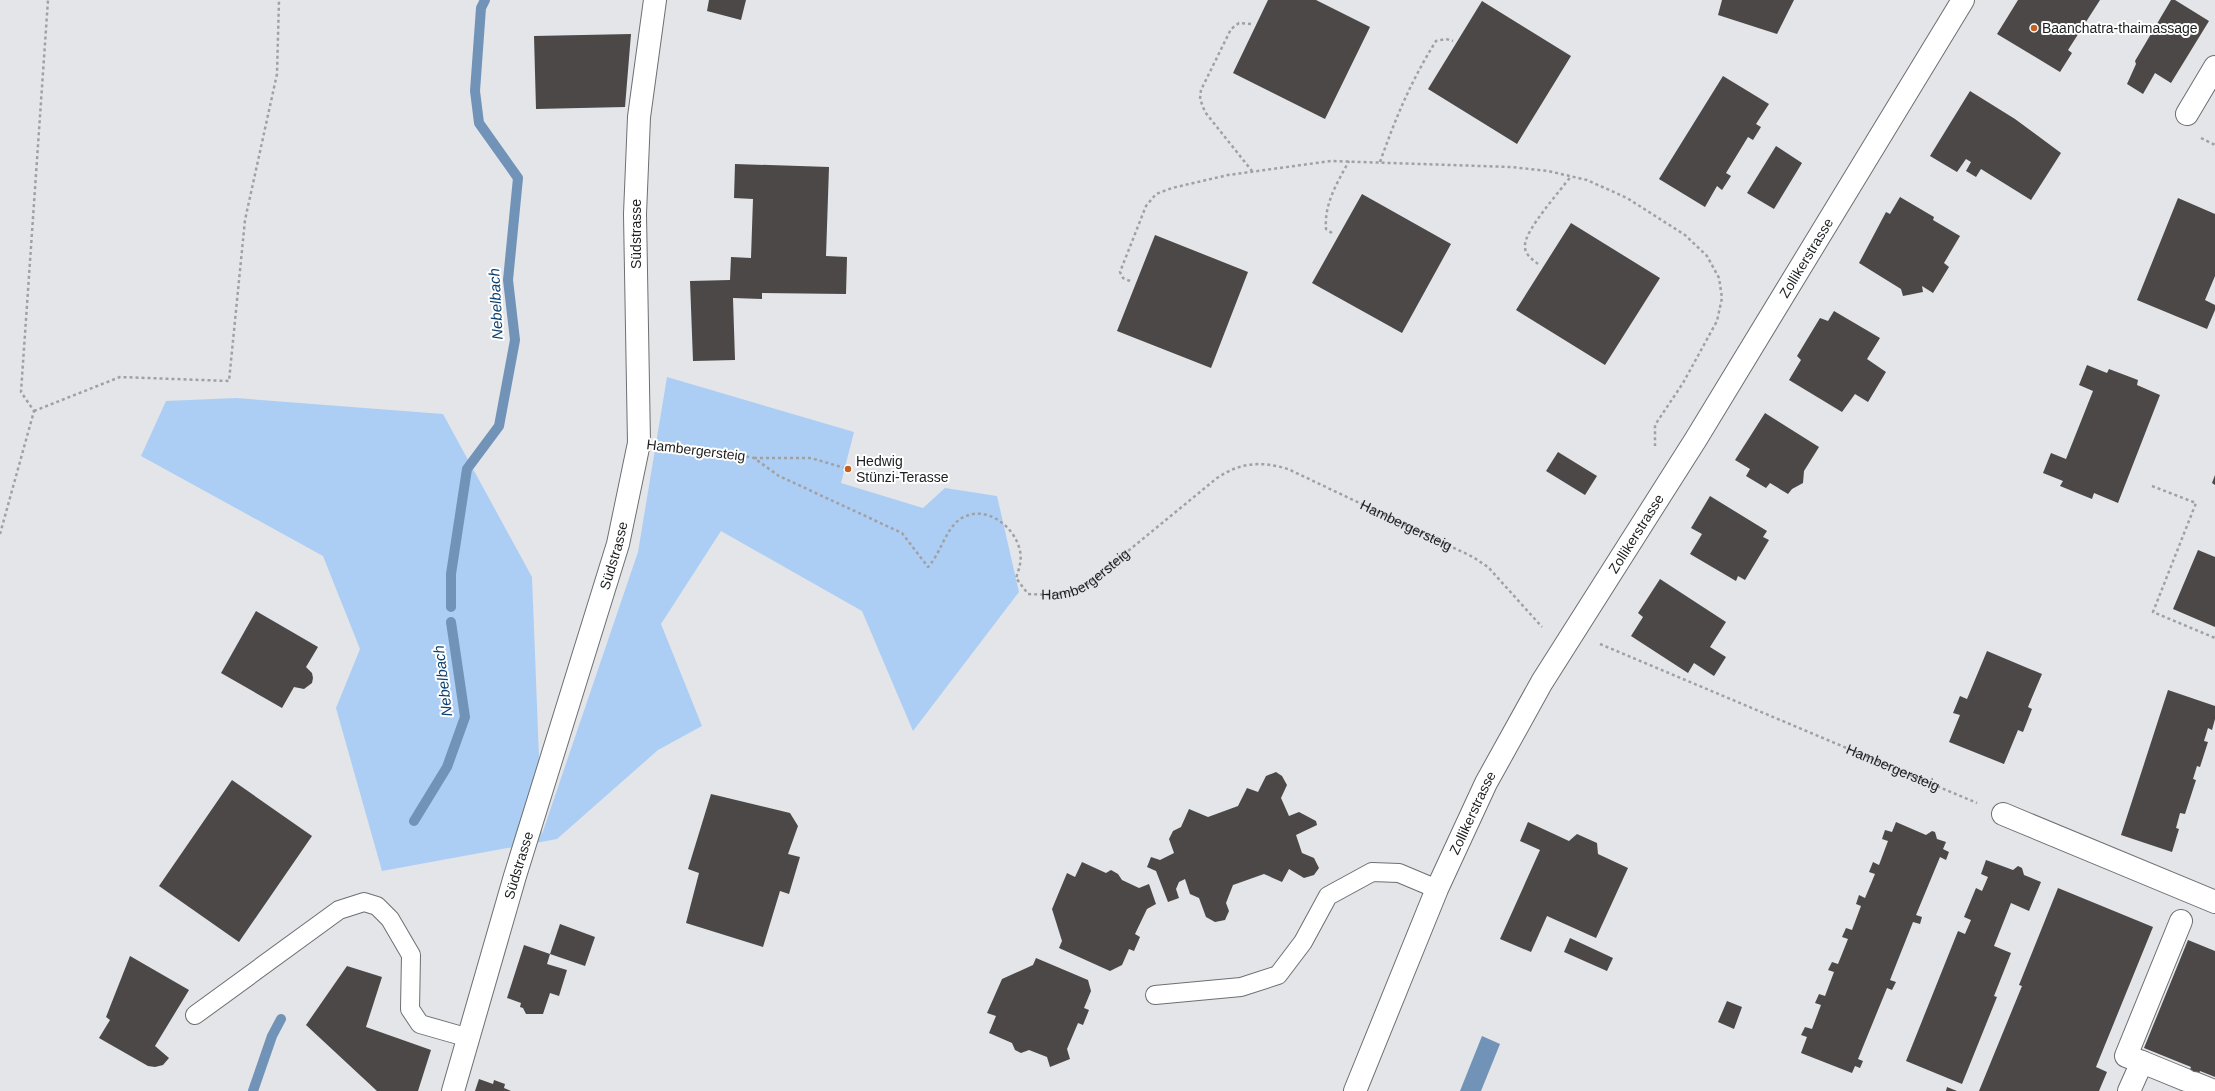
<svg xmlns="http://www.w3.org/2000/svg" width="2215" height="1091" font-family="Helvetica,sans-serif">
	<rect width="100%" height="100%" fill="#e3e5e8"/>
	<!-- green -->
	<path fill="#adcef4" d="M667 377 854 432 841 483 923 508 945 488 997 496 1019 592 913 731 862 611 721 531 661 624 702 726 658 750 557 839 382 871 336 708 360 649 323 556 141 456 166 401 236 398 443 414 532 577 542 834 638 552Z"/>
	<!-- water -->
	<path fill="#7193b8" d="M1482 1036 1500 1044 1481 1091H1460Z"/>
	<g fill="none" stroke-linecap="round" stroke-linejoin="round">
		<!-- stream -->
		<path stroke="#7193b8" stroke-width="10" d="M451 607V574L467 469 499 426 515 340 508 280 518 178 479 123 475 91 481 8 485 0
			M414 821 447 767 465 717 451 622
			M253 1091 272 1036 281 1019"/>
	</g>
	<!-- building -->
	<path fill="#4b4847" d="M709 0H746L741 20 707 11Z
		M1268 0H1316L1370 27 1325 119 1233 73Z
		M1722 0H1794L1777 34 1718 15Z
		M2018 0H2100L2068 50 2072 53 2060 72 1997 34Z
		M2171 0H2175L2209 21 2171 83 2155 73 2143 94 2127 84 2136 64 2135 61Z
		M1482 1 1571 56 1517 144 1428 89Z
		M631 34 625 107 536 109 534 36Z
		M1723 76 1769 104 1756 124 1761 127 1753 140 1748 137 1726 173 1731 176 1722 190 1717 186 1705 207 1659 179Z
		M1970 91 2015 119 2061 153 2031 200 1981 169 1976 177 1966 171 1971 162 1966 159 1957 172 1930 156Z
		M1776 146 1802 163 1774 209 1747 193Z
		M735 164 829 167 826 256 847 257 846 294 762 293V299L733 298 735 360 693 361 690 281 730 280 731 257 751 258 753 199 734 198Z
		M1362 194 1451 244 1402 333 1312 283Z
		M1900 197 1934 217 1933 220 1960 236 1944 263 1949 267 1933 293 1922 286 1923 292 1903 296 1901 289 1859 263 1886 212 1890 214Z
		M2178 198 2215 214V276L2205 300 2215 305V310L2207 329 2137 300Z
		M1571 223 1660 278 1605 365 1516 310Z
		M1155 235 1248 272 1211 368 1117 331Z
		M1834 311 1880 338 1867 359 1886 372 1868 402 1855 394 1842 412 1789 380 1801 360 1797 356 1820 318 1828 321Z
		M2087 365 2107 373 2109 369 2138 380 2137 385 2160 395 2118 503 2094 493 2092 499 2060 486 2063 481 2043 473 2051 453 2066 459 2093 391 2079 385Z
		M1765 413 1819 447 1804 471 1803 483 1792 489 1788 494 1770 483 1766 488 1746 476 1750 469 1735 460Z
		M1558 452 1597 476 1585 495 1546 471Z
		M2215 475V485L2212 483Z
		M1710 496 1767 531 1763 537 1769 540 1745 580 1738 576 1736 581 1690 554 1702 534 1691 528Z
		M2198 550 2215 557V627L2173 609Z
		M1660 579 1726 622 1710 647 1726 657 1714 676 1694 663 1688 673 1631 636 1643 617 1638 613Z
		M256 611 318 647 306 667 312 673 313 678 312 683 304 689 294 687 282 708 221 673Z
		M1987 651 2042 674 2028 707 2032 709 2023 732 2018 730 2004 764 1949 742 1960 715 1953 713 1960 696 1967 699Z
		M2168 690 2215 706V719L2212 730 2208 728 2204 741 2208 742 2200 767 2197 766 2193 779 2196 780 2185 814 2180 813 2176 828 2179 829 2172 852 2121 835Z
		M1276 772 1282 776 1287 785 1281 798 1289 816 1299 812 1316 821 1317 825 1296 835 1302 853 1314 858 1319 868 1314 875 1304 878 1289 869 1282 882 1264 874 1233 885 1226 903 1229 911 1225 920 1215 922 1206 917 1199 898 1190 894 1185 879 1179 882 1176 889 1179 898 1168 902 1156 871 1147 867 1151 857 1160 860 1174 853 1169 839 1173 831 1181 827 1189 809 1208 817 1238 806 1247 788 1258 792 1266 776Z
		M232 780 312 836 239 942 159 886Z
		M711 794 790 813 798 826 788 854 800 857 789 894 780 891 763 947 686 923 699 873 688 869Z
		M1528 822 1569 841 1577 834 1597 843 1598 854 1628 868 1596 938 1547 916 1531 952 1500 939 1540 850 1520 841Z
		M1896 822 1926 835 1932 831 1935 832 1937 839 1946 842 1943 849 1949 852 1946 860 1940 857 1916 915 1922 917 1920 924 1913 922 1890 980 1896 982 1892 990 1887 988 1858 1059 1863 1061 1860 1068 1855 1066 1852 1073 1801 1053 1807 1037 1801 1035 1805 1027 1812 1029 1821 1005 1815 1003 1819 994 1825 996 1834 972 1828 970 1832 962 1838 964 1848 939 1842 937 1846 928 1852 930 1861 906 1856 904 1859 895 1865 898 1875 874 1869 872 1873 862 1879 865 1888 841 1882 839 1885 830 1892 832Z
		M1986 860 2013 870 2018 866 2022 868 2024 875 2041 882 2029 911 2011 903 1994 946 2011 953 1994 996 1997 997 1962 1084 1906 1061 1958 931 1965 934 1971 920 1964 917 1976 888 1982 891 1988 877 1981 874Z
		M1082 862 1106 873 1111 870 1118 874 1122 880 1139 888 1149 884 1156 904 1147 909 1135 934 1140 937 1134 951 1129 949 1122 965 1110 971 1059 948 1062 941 1052 909 1067 873 1075 877Z
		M2058 888 2153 927 2096 1067 2107 1072 2099 1091H1979L2022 986 2019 985Z
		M560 924 595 937 585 966 550 954Z
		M1570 938 1613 958 1607 971 1564 952Z
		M2188 940 2215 951V1077L2200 1071 2191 1091H2181L2191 1067 2144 1048Z
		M524 945 550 954 547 964 567 970 559 996 550 993 543 1014H526L523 1008 520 1007 521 1003 507 998Z
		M130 956 189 990 155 1046 169 1058 163 1065 155 1067 148 1066 99 1038 110 1020 106 1017Z
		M1036 958 1088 980 1091 991 1084 1008 1089 1010 1083 1025 1078 1023 1067 1049 1070 1059 1050 1067 1047 1057 1029 1050 1021 1053 1015 1050 1012 1043 989 1033 996 1016 987 1013 1002 979 1033 965Z
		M347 966 382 977 366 1027 431 1050 418 1091H377L306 1025Z
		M1727 1001 1742 1007 1734 1029 1718 1022Z
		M479 1079 493 1084 494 1080 505 1084 504 1088 511 1091H475Z
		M1947 1087 1957 1091H1946Z"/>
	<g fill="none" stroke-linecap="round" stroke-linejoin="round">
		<defs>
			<path id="lane" d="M1155 995 1241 987 1278 975 1303 942 1328 896 1372 872 1399 873 1437 889
				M195 1015 339 910 364 902 377 906 390 919 411 955 410 1009 420 1024 469 1038"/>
			<g id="street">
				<path d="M2187 114 2215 67"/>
				<path d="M2003 814 2215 902"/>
				<path d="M2142 1062 2126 1056 2181 921"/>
				<path d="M2194 1083 2214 1091"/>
				<path id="s3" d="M1355 1091 1437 889 1486 783 1542 682 1696 439 1963 0"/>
				<path d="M2129 1091 2142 1062 2186 1080"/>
			</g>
			<g id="secondary">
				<path id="s4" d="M453 1091 515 876 618 544 639 443 635 214 639 117 655 0"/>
			</g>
		</defs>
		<!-- lane casing -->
		<use href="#lane" stroke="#6d6f72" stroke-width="20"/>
		<!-- street casing -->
		<use href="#street" stroke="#6d6f72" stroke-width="24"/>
		<!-- secondary casing -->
		<use href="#secondary" stroke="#6d6f72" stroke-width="24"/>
		<!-- path -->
		<g stroke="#a0a1a4" stroke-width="2.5" stroke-dasharray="3 3" stroke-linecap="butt">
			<path d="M1251 24 1239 23 1231 29 1201 90 1200 99 1205 112 1252 171"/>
			<path d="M2201 138 2215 145"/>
			<path d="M1380 162C1396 117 1411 81 1436 41L1446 39 1453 41"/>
			<path d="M1332 233 1326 229C1324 204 1337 183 1349 161"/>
			<path d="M1538 264C1532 259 1524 254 1525 245 1525 230 1561 190 1571 176"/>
			<path d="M1130 281 1123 278 1120 272 1146 206 1156 194 1172 188 1228 175 1331 161 1511 167 1548 171 1587 180 1627 198 1685 235 1707 256 1719 278 1722 298 1717 321 1683 383 1655 425V446"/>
			<path d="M34 411 120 377 229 381 245 220 277 74 279 0"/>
			<path id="s1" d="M669 446 712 450 754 458 779 476 902 533 928 567C941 553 945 530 960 519 985 503 1015 526 1020 551 1022 561 1019 569 1016 578L1028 594C1051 595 1069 596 1089 583L1217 478C1241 462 1261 461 1288 469L1473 557 1488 567 1542 627"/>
			<path d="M754 458H811L848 469"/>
			<path d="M2152 486 2196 503 2153 612 2215 638"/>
			<path d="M0 534 34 411 21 392 48 0"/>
			<path id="s2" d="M1600 644 1977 803"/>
		</g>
		<!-- lane -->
		<use href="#lane" stroke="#fff" stroke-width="18"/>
		<!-- street -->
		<use href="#street" stroke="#fff" stroke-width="22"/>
		<!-- secondary -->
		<use href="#secondary" stroke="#fff" stroke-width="22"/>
	</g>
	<!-- markers -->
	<g fill="#c16021" stroke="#fff" stroke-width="1.5">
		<circle cx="2034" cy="28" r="4"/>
		<circle cx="848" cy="469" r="4"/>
	</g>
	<g text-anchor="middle" stroke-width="4" stroke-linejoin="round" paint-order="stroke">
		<!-- poi labels -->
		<g font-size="14" fill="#1d1e1f" stroke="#fff" text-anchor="start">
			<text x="2042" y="33">Baanchatra-thaimassage</text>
			<text x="856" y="466">Hedwig<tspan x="856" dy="16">Stünzi-Terasse</tspan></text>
		</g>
		<!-- street labels -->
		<g font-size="14" fill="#1d1e1f" stroke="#fff">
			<text transform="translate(636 234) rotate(-90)" y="5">Südstrasse</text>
			<text dy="5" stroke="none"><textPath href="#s3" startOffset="950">Zollikerstrasse</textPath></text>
			<text transform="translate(696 450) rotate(7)" y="5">Hambergersteig</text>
			<text dy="5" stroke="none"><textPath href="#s1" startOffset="914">Hambergersteig</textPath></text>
			<text dy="5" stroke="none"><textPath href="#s3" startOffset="626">Zollikerstrasse</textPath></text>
			<text dy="5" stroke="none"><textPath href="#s4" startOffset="559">Südstrasse</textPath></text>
			<text dy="5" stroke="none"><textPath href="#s1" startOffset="543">Hambergersteig</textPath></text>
			<text dy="5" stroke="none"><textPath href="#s2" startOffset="318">Hambergersteig</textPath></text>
			<text dy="5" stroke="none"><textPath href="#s3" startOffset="302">Zollikerstrasse</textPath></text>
			<text dy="5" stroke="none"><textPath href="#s4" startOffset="235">Südstrasse</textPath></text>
		</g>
		<!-- water labels -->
		<g font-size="15" font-style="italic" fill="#0b3f6f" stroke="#fff">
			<text transform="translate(496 304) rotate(-93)" y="5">Nebelbach</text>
			<text transform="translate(443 681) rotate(-97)" y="5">Nebelbach</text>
		</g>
	</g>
</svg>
